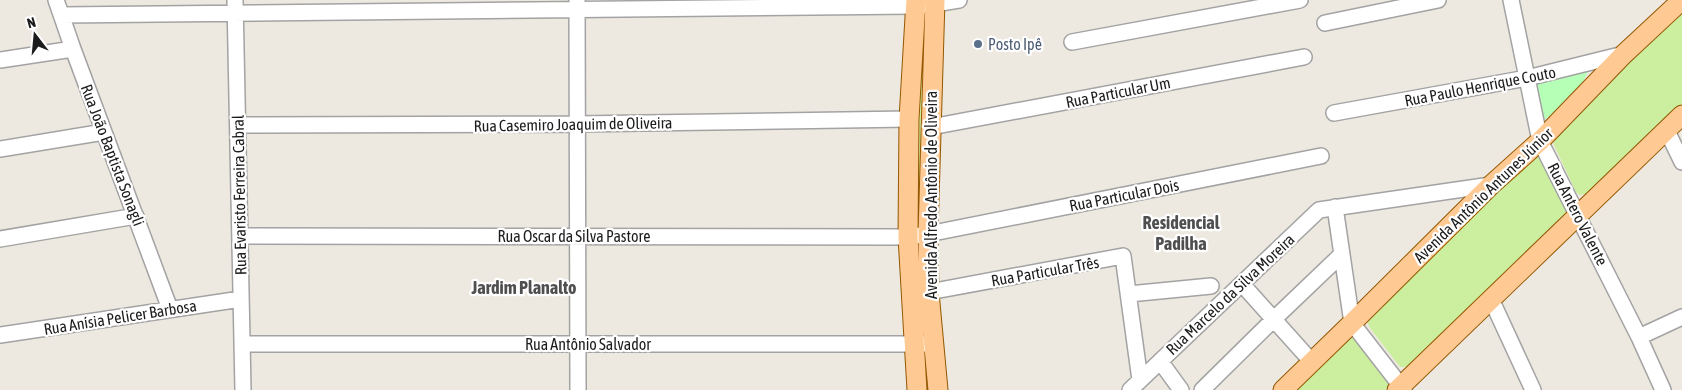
<svg xmlns="http://www.w3.org/2000/svg" width="1682" height="390" font-family="'Asap Condensed',sans-serif">
	<rect width="100%" height="100%" fill="#eee9e0"/>
	<!-- grass -->
	<path fill="#ccef9f" d="M928 8 923 230H917L918 129 923 11Z
		M1682 10V105L1591 193 1580 195 1576 192 1554 145 1553 140 1558 132Z
		M1538 156 1542 159 1567 209 1566 214 1408 367H1400L1370 328 1366 319 1533 157Z
		M1353 334 1388 379V387L1385 390H1290Z"/>
	<!-- park -->
	<path fill="#b6ffb7" d="M1588 71C1581 91 1560 108 1544 120L1537 88 1539 80Z"/>
	<g fill="none" stroke-linecap="round" stroke-linejoin="round">
		<defs>
			<path id="minor" d="M56 0 73 49 170 309
				M235 0 243 390
				M577 0 578 390
				M1511 0 1540 141 1639 337 1663 390
				M62 15 915 6 934 4 959 0
				M1325 23 1438 0
				M1072 42 1300 0
				M0 60 73 49
				M1334 113 1527 78 1624 54
				M238 125 577 124 909 119
				M931 127 1304 57
				M1666 129 1682 162
				M0 149 104 132
				M1335 207 1352 323 1404 390
				M240 236 908 237 928 234 1321 156
				M0 239 136 216
				M1242 284 1312 362
				M929 292 1123 256 1140 380
				M1129 294 1211 286
				M1491 299 1533 390
				M0 335 241 299
				M1639 337 1682 317
				M242 344H934
				M1160 361 1181 390
				M1130 390 1319 210 1491 185
				M1202 390 1274 319 1342 254"/>
			<path id="major" d="M916 0 909 119 908 237 917 390
				M935 0 928 234 929 292 938 390
				M1283 390 1352 323 1491 185 1540 141 1624 54 1682 0
				M1397 390 1682 115"/>
		</defs>
		<!-- minor casing -->
		<use href="#minor" stroke="#a3a3a3" stroke-width="18"/>
		<!-- major casing -->
		<use href="#major" stroke="#935800" stroke-width="21"/>
		<!-- minor -->
		<use href="#minor" stroke="#fff" stroke-width="15"/>
		<!-- major -->
		<use href="#major" stroke="#ffc994" stroke-width="19"/>
	</g>
	<!-- markers -->
	<circle fill="#5c6f8a" stroke="#fff" stroke-width="2" cx="978" cy="44" r="5"/>
	<g text-anchor="middle" stroke-width="4.5" stroke-linejoin="round" paint-order="stroke">
		<!-- service labels -->
		<g font-size="16" fill="#4e5e75" stroke="#fff" text-anchor="start">
			<text x="988" y="50">Posto Ipê</text>
		</g>
		<!-- street labels -->
		<g font-size="16" fill="#1c1c1c" stroke="#fff">
			<text transform="translate(1480 86) rotate(-11)" y="6">Rua Paulo Henrique Couto</text>
			<text transform="translate(1118 92) rotate(-11)" y="6">Rua Particular Um</text>
			<text transform="translate(573 124) rotate(-1)" y="6">Rua Casemiro Joaquim de Oliveira</text>
			<text transform="translate(113 155) rotate(69)" y="6">Rua João Baptista Sonagli</text>
			<text transform="translate(239 195) rotate(-91)" y="6">Rua Evaristo Ferreira Cabral</text>
			<text transform="translate(931 195) rotate(-90)" y="6">Avenida Alfredo Antônio de Oliveira</text>
			<text transform="translate(1124 195) rotate(-11)" y="6">Rua Particular Dois</text>
			<text transform="translate(1483 195) rotate(-44)" y="6">Avenida Antônio Antunes Júnior</text>
			<text transform="translate(1578 214) rotate(63)" y="6">Rua Antero Valente</text>
			<text x="574" y="242">Rua Oscar da Silva Pastore</text>
			<text transform="translate(1045 271) rotate(-10)" y="6">Rua Particular Três</text>
			<text transform="translate(1230 294) rotate(-43)" y="6">Rua Marcelo da Silva Moreira</text>
			<text transform="translate(120 317) rotate(-9)" y="6">Rua Anísia Pelicer Barbosa</text>
			<text x="588" y="350">Rua Antônio Salvador</text>
		</g>
		<!-- neighbourhood labels -->
		<g font-size="18" font-weight="bold" fill="#4f4f4f" stroke="#fff">
			<text x="1181" y="229">Residencial<tspan x="1181" dy="21">Padilha</tspan></text>
			<text x="524" y="294">Jardim Planalto</text>
		</g>
	</g>
	<!-- north arrow -->
	<g transform="translate(35 35) rotate(344)" stroke="#ffffff" stroke-width="4" paint-order="stroke">
	<path d="M0-4L9 19L0 12L-9 19Z" fill="#1c1c1c"/>
	<text y="-8" font-size="14" font-weight="bold" text-anchor="middle" fill="#1c1c1c">N</text>
	</g>
</svg>
